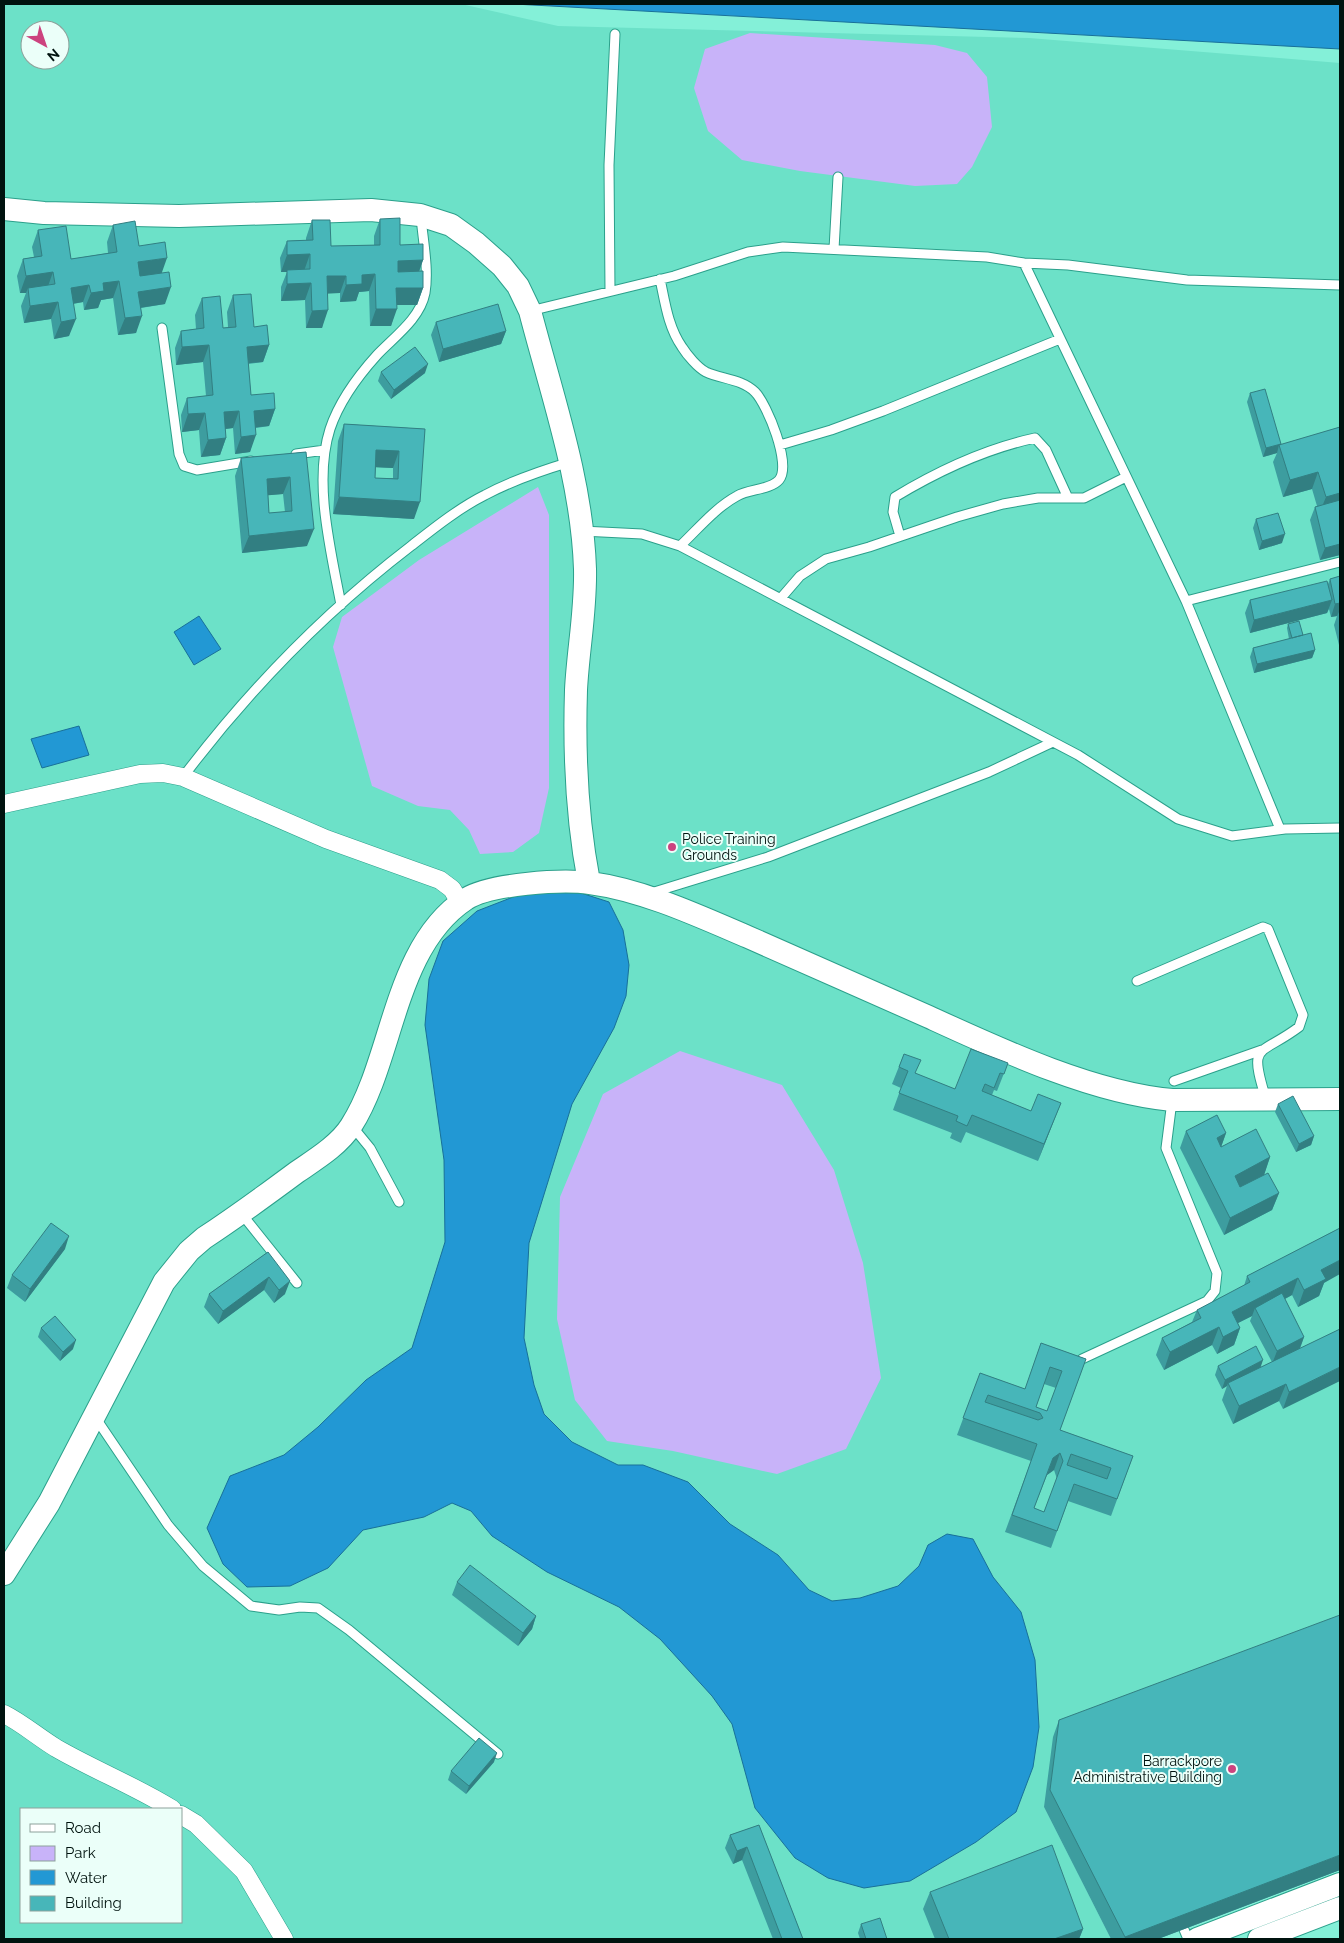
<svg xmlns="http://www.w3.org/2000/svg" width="1344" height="1943" font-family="Raleway,sans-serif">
	<rect width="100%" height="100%" fill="#84f0d8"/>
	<!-- built -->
	<path fill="#6ce1c8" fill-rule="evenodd" d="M4 4H461L558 26 1029 38 1340 63V1643L1044 1807 1111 1939H4ZM30 30H60V60H30ZM21 1809H181V1922H21Z"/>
	<!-- green -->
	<path fill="#c8b3f9" d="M750 33 935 45 967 53 987 77 992 127 972 167 957 184 915 186 800 171 742 160 708 131 694 88 705 49Z
		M538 487 549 515V788L539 833 513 852 480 854 469 830 450 810 418 806 372 786 333 647 342 617 419 560Z
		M680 1051 782 1085 834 1170 863 1263 881 1378 846 1449 777 1474 673 1451 607 1441 575 1400 557 1319 560 1197 603 1094Z"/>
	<!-- water -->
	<path fill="#2298d4" stroke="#187099" d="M514 4H1340V49Z
		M199 616 221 649 194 665 174 632Z
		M79 726 89 755 42 768 31 739Z
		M526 892 581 893 609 902 623 930 629 965 626 996 614 1028 572 1104 529 1243 524 1338 534 1385 544 1414 572 1442 618 1465H643L688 1482 730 1524 778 1555 809 1590 832 1601 860 1598 898 1586 919 1566 928 1545 947 1534 973 1539 993 1577 1021 1612 1035 1660 1039 1727 1033 1767 1016 1812 976 1842 910 1881 864 1888 828 1878 795 1858 755 1808 732 1724 712 1696 660 1639 619 1607 547 1572 492 1536 471 1511 452 1503 424 1517 363 1530 328 1568 290 1586 247 1587 223 1564 207 1528 230 1476 284 1455 318 1427 366 1380 412 1348 445 1242 444 1160 425 1025 429 979 443 941 477 911Z"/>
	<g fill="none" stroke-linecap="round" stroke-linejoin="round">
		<defs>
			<path id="service" d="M834 249 838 177
				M1024 263 1186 601 1280 829
				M660 279C665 302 668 327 682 347 687 355 698 368 706 372 721 379 742 379 755 392 767 404 792 465 779 480 770 490 749 489 737 496 715 508 698 529 680 546
				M610 291 609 165 615 34
				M530 311 674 276 748 252 783 247 987 257 1024 263 1068 265 1187 280 1340 285
				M162 328 179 454 184 466 197 470 251 461
				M780 445 831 430 883 411 1060 339
				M296 454 325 450
				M582 531 642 534 680 546 1078 755 1178 819 1232 836 1285 829 1340 828
				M900 536 893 512 895 497C938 471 985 449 1035 438L1046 450 1068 498
				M781 598 800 576 826 559 869 547 957 517 1003 504 1038 498H1084L1126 477
				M1186 601 1340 562
				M341 605C331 551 313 482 330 429 339 402 358 376 377 355 394 337 420 319 425 293 429 269 423 241 421 217
				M183 777C248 691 325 612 411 546 434 528 459 508 485 495 513 480 540 471 570 462
				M651 893 768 857 989 772 1053 742
				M1137 981 1263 927 1268 929 1303 1015 1299 1027C1259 1057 1248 1041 1266 1099
				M1174 1081 1262 1050
				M352 1126 370 1148 399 1202
				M241 1213 297 1283
				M1082 1359 1207 1301 1215 1291 1217 1273 1166 1148 1172 1101
				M95 1417 168 1525 203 1566 251 1606 279 1610 300 1607 318 1608 349 1630 498 1754
				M1180 1920 1188 1939"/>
			<path id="minor" d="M4 804 140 774 163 773 183 777 326 839 440 880 452 889 461 904
				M4 1714C22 1723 38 1737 56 1748 94 1770 135 1786 172 1809
				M181 1815 196 1824 244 1871 284 1939"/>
			<path id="tertiary" d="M4 209 44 213 179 216 371 210 420 215 451 225 476 243 502 266 518 286 530 311C552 396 582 480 585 569 586 610 578 650 576 690 574 753 577 820 589 882
				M4 1574 49 1503 164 1282 189 1251 204 1238C236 1217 266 1195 297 1172 316 1159 339 1145 351 1126 394 1059 393 947 466 899 490 884 562 879 590 883 643 890 699 916 748 937 808 964 869 990 929 1017 1001 1050 1093 1093 1172 1100L1340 1099
				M1197 1939 1340 1884
				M1259 1939 1340 1908"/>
		</defs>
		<!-- service casing -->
		<use href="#service" stroke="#2ba08b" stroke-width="11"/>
		<!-- minor casing -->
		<use href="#minor" stroke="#2ba08b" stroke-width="19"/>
		<!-- tertiary casing -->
		<use href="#tertiary" stroke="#2ba08b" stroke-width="24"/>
		<!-- service -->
		<use href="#service" stroke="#fff" stroke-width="9"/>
		<!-- minor -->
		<use href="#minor" stroke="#fff" stroke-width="18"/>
		<!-- tertiary -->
		<use href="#tertiary" stroke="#fff" stroke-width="22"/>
	</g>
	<!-- wall -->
	<path fill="#3d9d9f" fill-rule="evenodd" d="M380 219 400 245 423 260 419 272 423 288 417 305H397L391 326H370L369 291 359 292 356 301 340 302V293H328L322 328H306L305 300 281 301V287L287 272H281L280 258 287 241 306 240V238L312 220 331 246 374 245V236Z
		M113 225 139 246 162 273 165 304 141 308 136 333 118 335 113 298 101 300 98 308 84 310 83 302 73 304 69 336 54 339 51 319 24 323 21 306 26 293H20L17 276 23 259 34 257 32 247 38 230 71 259 108 253 107 242Z
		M233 295 254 327 269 345 263 362 248 364 251 395 275 409 269 426 256 428 250 452 235 454 233 428 225 429 226 438 220 455 201 457 199 430 182 432 181 415 187 398 206 396 203 362 176 365 175 348 181 331 196 329 195 315 202 298 223 328 228 327 227 312Z
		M436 322 506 331 501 344 439 362 431 335Z
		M381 372 425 373 391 399 378 381Z
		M1250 393 1281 445 1340 427V555L1320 560 1310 520 1315 507 1317 506 1312 489 1283 497 1273 462 1277 453 1263 457 1247 402Z
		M344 424 425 429 414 519 333 514 338 441ZM376 467 393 468V478H375Z
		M306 452 307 546 242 553 235 476 241 458ZM283 494 285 512 269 513 268 495Z
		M1256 519 1282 543 1259 550 1253 528Z
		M1340 576V649L1334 625 1337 616 1331 617 1329 609 1327 613 1250 633 1245 613 1250 600 1328 584 1330 579Z
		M1288 624 1303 635 1315 650 1312 658 1254 673 1250 657 1253 648 1289 639 1287 628Z
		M904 1054 916 1074 955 1089 1008 1063 997 1091 994 1090 992 1095 1031 1111 1061 1103 1038 1161 966 1132 961 1143 950 1138 952 1133 893 1110 901 1088 892 1084Z
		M1278 1104 1314 1136 1311 1145 1296 1152 1275 1112Z
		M1186 1131 1226 1133 1221 1147 1270 1157 1264 1175 1279 1193 1272 1210 1224 1235 1180 1148Z
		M1340 1228 1324 1283 1319 1296 1298 1307 1292 1295 1285 1299 1304 1337 1300 1349 1340 1329 1283 1409 1279 1401 1233 1424 1222 1400 1227 1386 1222 1389 1215 1375 1218 1366 1260 1368 1272 1362 1250 1321 1252 1316 1238 1323 1240 1328 1234 1345 1217 1354 1212 1345 1164 1370 1156 1355 1162 1338 1192 1322 1197 1310 1244 1286 1247 1276Z
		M65 1249 25 1302 7 1288 12 1275Z
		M268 1252 285 1294 274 1303 264 1290 218 1324 204 1307 209 1294Z
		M41 1328 73 1349 60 1361 38 1337Z
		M1041 1343 1086 1359 1060 1430 1133 1456 1111 1516 1068 1501 1051 1548 1005 1532 1031 1461 957 1435 980 1373 1025 1389ZM1044 1384 1056 1388 1047 1411 1036 1407ZM1054 1470 1057 1479 1044 1512 1034 1508 1047 1475Z
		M457 1582 536 1616 532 1629 518 1646 452 1595Z
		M1059 1720 1340 1870 1158 1939H1111L1044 1807 1053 1737Z
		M494 1762 466 1794 448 1780 451 1771Z
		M759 1825 803 1939H773L742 1860 733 1864 725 1848 730 1835Z
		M930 1892 1083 1929 1079 1939H935L923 1909Z
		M861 1924 887 1939H860L858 1933Z"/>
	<!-- shaded-wall -->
	<path fill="#327f82" d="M310 254 304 271 287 270V272H281L287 255Z
		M167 258 161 275 131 279 138 262Z
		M423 260 417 277 391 278 398 261Z
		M53 272 47 289 28 288 26 293H20L26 276Z
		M375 274 369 291 359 292 356 301 340 302 346 285 362 275Z
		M327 276H346L340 293 321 294Z
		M119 281 113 298 101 300 98 308 84 310 91 293 103 283Z
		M311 283 305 300 281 301 287 284Z
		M89 285 83 302 65 305 71 288Z
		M171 287 165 304 132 309 138 292Z
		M396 288H423L417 305H390Z
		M58 302 51 319 24 323 30 306Z
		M376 309H397L391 326H370Z
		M328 310 322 328H306L312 311Z
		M142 316 136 333 118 335 125 318Z
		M76 319 69 336 54 339 61 322Z
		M506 331 501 344 439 362 443 349Z
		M209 345 203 362 176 365 182 347Z
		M269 345 263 362 240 364 247 347Z
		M428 364 425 373 391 399 394 390Z
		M275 409 269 426 248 428 254 411Z
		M239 411 233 428 217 430 224 412Z
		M205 413 199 430 182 432 188 414Z
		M256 435 250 452 235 454 241 437Z
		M226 438 220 455 201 457 208 440Z
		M1281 444 1280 448 1279 445 1277 453 1263 457 1266 448Z
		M376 450 399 451 393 468 370 467Z
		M1318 472 1312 489 1283 497 1290 480Z
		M290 477 283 494 260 496 267 479Z
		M1340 493V508L1319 514 1326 497Z
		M339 497 420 502 414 519 333 514Z
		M314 529 307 546 242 553 249 536Z
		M1285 534 1282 543 1259 550 1262 541Z
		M1340 544V555L1320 560 1325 548Z
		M1332 600 1327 613 1250 633 1254 620Z
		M1340 603V615L1339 612 1337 616 1331 617 1335 604Z
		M1315 650 1312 658 1254 673 1257 664Z
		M1061 1103 1054 1120 1038 1161 1044 1144Z
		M1226 1133 1220 1150 1217 1138Z
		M1314 1136 1311 1145 1296 1152 1299 1144Z
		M1270 1157 1264 1175 1228 1193 1235 1176Z
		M1279 1193 1272 1210 1224 1235 1230 1218Z
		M69 1236 65 1249 25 1302 30 1289Z
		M1340 1260V1274L1324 1283 1319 1296 1298 1307 1304 1290 1321 1270Z
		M269 1277 264 1290 218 1324 223 1311Z
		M1298 1278 1292 1295 1258 1313 1255 1308 1252 1316 1226 1329 1232 1312Z
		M290 1281 285 1294 274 1303 279 1290Z
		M1219 1327 1212 1345 1164 1370 1170 1352Z
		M1240 1328 1234 1345 1217 1354 1223 1337Z
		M1304 1337 1299 1350 1272 1364 1277 1351Z
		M76 1340 73 1349 60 1361 63 1352Z
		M1263 1360 1260 1369 1228 1383 1227 1386 1222 1389 1225 1380Z
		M1340 1367V1381L1283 1409 1289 1392Z
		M1286 1384 1279 1401 1233 1424 1239 1406Z
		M1060 1453 1054 1470 1047 1475 1053 1458Z
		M536 1616 532 1629 518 1646 523 1633Z
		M497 1753 494 1762 466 1794 469 1786Z
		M747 1847 742 1860 733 1864 737 1851Z
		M1340 1855V1870L1158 1939H1124L1125 1937Z
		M1083 1929 1079 1939H1054Z"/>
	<!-- building -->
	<path fill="#47b6b9" stroke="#327f82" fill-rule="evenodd" d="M400 218V245L423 244V260L398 261V272L423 271V288H396L397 309H376L375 274 362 275V284L346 285V276H327L328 310 312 311 311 283 287 284V270L310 269V254L287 255V241L313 240 312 220H330L331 246 380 245V219Z
		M135 221 139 246 165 242 167 258 138 262 140 276 169 272 171 287 138 292 142 316 125 318 119 281 103 283 104 291 91 293 89 285 71 288 76 319 61 322 58 302 30 306 28 288 55 284 53 272 26 276 23 259 42 256 38 230 66 226 71 259 117 252 113 225Z
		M251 294 254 327 267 325 269 345 247 347 251 395 274 393 275 409 254 411 256 435 241 437 239 411 224 412 226 438 208 440 205 413 188 414 187 398 213 395 209 345 182 347 181 331 204 328 202 298 220 296 223 328 236 327 233 295Z
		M498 304 506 331 443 349 436 322Z
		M415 347 428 364 394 390 381 372Z
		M1265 389 1281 444 1266 448 1250 393Z
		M344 424 425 429 420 502 339 497ZM376 450 399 451 398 479 375 478Z
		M1340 427V493L1326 497 1318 472 1290 480 1279 445Z
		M306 452 314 529 249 536 241 458ZM290 477 292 511 269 513 267 479Z
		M1340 500V544L1325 548 1315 507Z
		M1278 513 1285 534 1262 541 1256 519Z
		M1340 576V603L1335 604 1330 579Z
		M1327 581 1332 600 1254 620 1250 600Z
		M1299 621 1303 635 1292 638 1288 624Z
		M1311 633 1315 650 1257 664 1253 648Z
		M971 1049 1008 1063 1004 1074 1000 1073 994 1088 985 1084 982 1091 1031 1111 1038 1094 1061 1103 1044 1144 972 1115 967 1126 956 1121 958 1116 899 1093 908 1071 899 1067 904 1054 921 1060 915 1073 955 1089Z
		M1293 1096 1314 1136 1299 1144 1278 1104Z
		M1217 1115 1226 1133 1217 1138 1221 1147 1256 1129 1270 1157 1235 1176 1240 1187 1268 1173 1279 1193 1230 1218 1186 1131Z
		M51 1223 69 1236 30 1289 12 1275Z
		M1340 1228V1260L1321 1270 1326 1279 1304 1290 1298 1278 1232 1312 1240 1328 1223 1337 1219 1327 1170 1352 1162 1338 1201 1318 1197 1310 1250 1282 1247 1276Z
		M268 1252 290 1281 279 1290 269 1277 223 1311 209 1294Z
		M1282 1293 1304 1337 1277 1351 1255 1308Z
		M55 1316 76 1340 63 1352 41 1328Z
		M1340 1329V1367L1289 1392 1286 1384 1239 1406 1228 1383Z
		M1041 1343 1086 1359 1060 1430 1133 1456 1117 1499 1074 1484 1057 1531 1012 1515 1037 1444 963 1418 980 1373 1025 1389ZM1050 1367 1062 1371 1047 1411 1036 1407ZM988 1395 1040 1413 1043 1418 1038 1420 985 1402ZM1060 1453 1063 1461 1044 1512 1034 1508 1053 1458ZM1071 1454 1111 1468 1107 1479 1067 1465Z
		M1256 1346 1263 1360 1225 1380 1218 1366Z
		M470 1565 536 1616 523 1633 457 1582Z
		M1340 1615V1855L1125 1937 1050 1790 1059 1720Z
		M479 1738 497 1753 469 1786 451 1771Z
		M759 1825 803 1939H782L747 1847 737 1851 730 1835Z
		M1052 1845 1083 1929 1054 1939H949L930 1892Z
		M880 1918 887 1939H866L861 1924Z"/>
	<!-- markers -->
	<g fill="#cc437f" stroke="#ebfff9" stroke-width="2">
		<circle cx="672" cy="847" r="5"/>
		<circle cx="1232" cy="1769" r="5"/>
	</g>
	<g text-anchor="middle" stroke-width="4" stroke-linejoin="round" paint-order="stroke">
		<!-- poi labels -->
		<g font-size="14" fill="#00130f" stroke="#ebfff9" text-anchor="start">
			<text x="682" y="844">Police Training<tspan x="682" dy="16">Grounds</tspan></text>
			<text x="1222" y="1766" text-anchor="end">Barrackpore<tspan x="1222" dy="16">Administrative Building</tspan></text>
		</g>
	</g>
	<!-- border -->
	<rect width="1344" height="1943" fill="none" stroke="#00130f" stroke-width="10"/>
	<!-- legend -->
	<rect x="20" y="1808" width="162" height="115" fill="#ebfff9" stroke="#8da19b"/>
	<rect x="30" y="1824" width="25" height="8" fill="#ffffff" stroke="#8da19b"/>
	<text x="65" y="1833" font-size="15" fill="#00130f">Road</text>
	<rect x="30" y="1846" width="25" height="15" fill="#c8b3f9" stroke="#8da19b"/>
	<text x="65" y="1858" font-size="15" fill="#00130f">Park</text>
	<rect x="30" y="1870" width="25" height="15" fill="#2298d4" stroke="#8da19b"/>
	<text x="65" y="1883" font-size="15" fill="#00130f">Water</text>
	<rect x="30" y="1896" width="25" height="15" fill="#47b6b9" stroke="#8da19b"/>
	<text x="65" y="1908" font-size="15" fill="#00130f">Building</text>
	<!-- north arrow -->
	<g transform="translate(45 45) rotate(140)"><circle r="24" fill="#ebfff9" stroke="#8da19b"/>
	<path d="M0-4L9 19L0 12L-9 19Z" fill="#cc437f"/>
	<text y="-8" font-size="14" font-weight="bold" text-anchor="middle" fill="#00130f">N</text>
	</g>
</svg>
